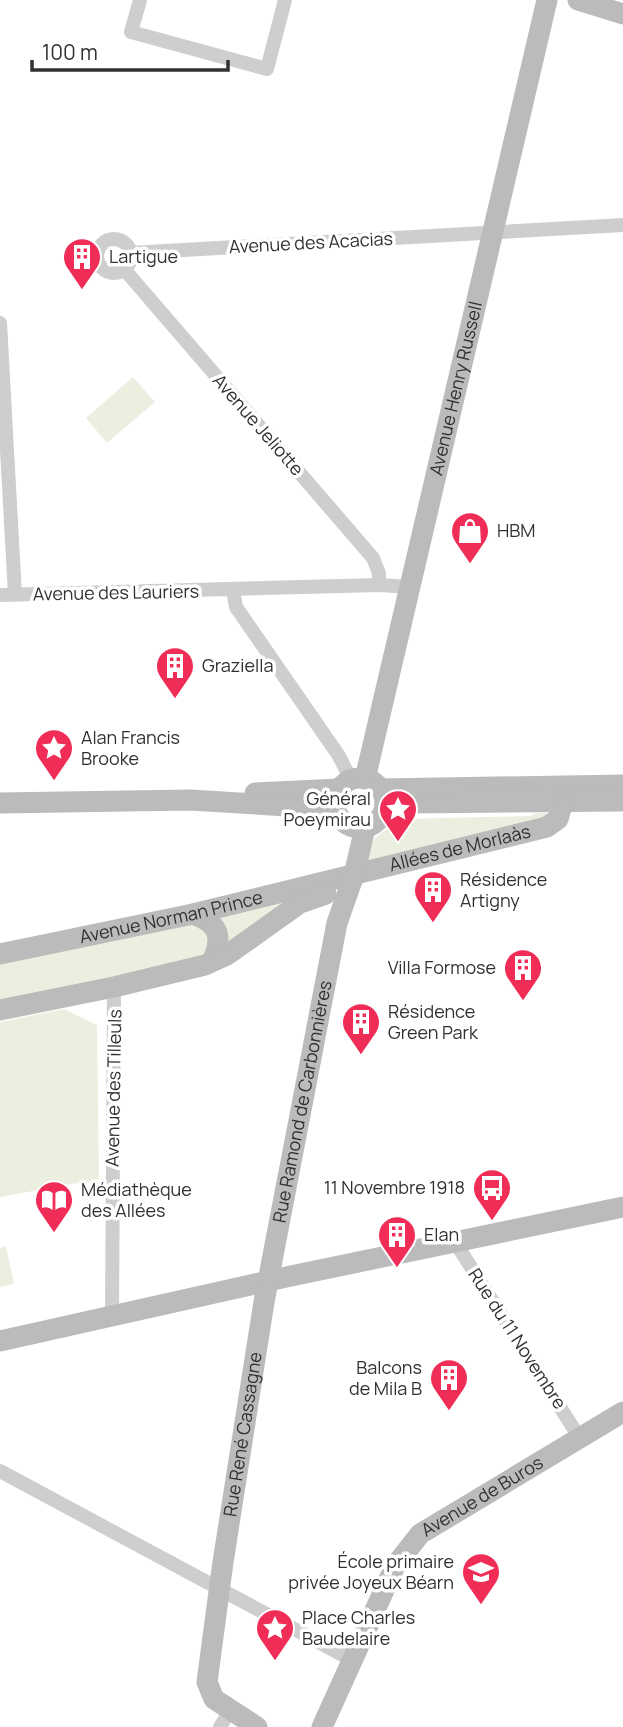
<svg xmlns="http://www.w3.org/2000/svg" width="623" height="1727" font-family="Manrope,sans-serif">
	<rect width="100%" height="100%" fill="#fff"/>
	<!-- green -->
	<path fill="#eaefdf" d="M133 377 155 402 107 443 86 418Z
		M536 813H552V817L369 862 367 859 369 846 377 836 402 819 530 816Z
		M294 894 229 949 214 915Z
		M193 920 208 925 210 956 0 1001V960Z
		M64 1009 97 1025 99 1179 0 1197V1022Z
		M6 1246 14 1284 0 1287V1248Z"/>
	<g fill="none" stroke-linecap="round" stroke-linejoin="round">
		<!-- street -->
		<path stroke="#cecece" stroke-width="14" d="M140 0 131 32 267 69 285 0
			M97 256a17 17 0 1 1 34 0a17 17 0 1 1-34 0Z
			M131 253 623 225
			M124 269 373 558 379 573V585
			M0 323 15 595
			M233 590 236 607 339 756 351 780
			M0 595 379 585 411 587
			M455 1242 579 1437
			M112 1315 114 987
			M0 1471 352 1660
			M220 1727 230 1711"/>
		<!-- secondary -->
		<g stroke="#bbb" stroke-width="21">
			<path d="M578 0 623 14"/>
			<circle cx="360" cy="803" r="25"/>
			<path id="s1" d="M365 779 547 0"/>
			<path d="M381 789 623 785"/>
			<path d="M255 793 339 789"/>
			<path d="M0 803 190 800 336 809"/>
			<path d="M385 806 408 803 623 801"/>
			<path d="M193 914C219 924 223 935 213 960"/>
			<path id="s2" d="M0 954 193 914 547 827 558 819 563 802"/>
			<path d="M0 1010 114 987 205 965 227 955 300 903 326 894"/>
			<path d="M0 1341 291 1276 623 1207"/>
			<path id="s3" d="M257 1727 214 1699 207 1682 223 1562 264 1302 337 923 354 875 365 828"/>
			<path id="s4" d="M322 1727 395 1566 420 1534 623 1412"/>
		</g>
	</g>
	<!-- icons -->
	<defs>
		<symbol id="building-pin" viewBox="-11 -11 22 30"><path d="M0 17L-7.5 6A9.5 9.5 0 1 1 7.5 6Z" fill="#ef2d57" stroke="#fff"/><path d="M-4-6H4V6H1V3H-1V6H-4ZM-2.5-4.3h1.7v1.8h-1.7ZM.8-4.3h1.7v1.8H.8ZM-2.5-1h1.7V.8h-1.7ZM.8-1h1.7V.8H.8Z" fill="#fff"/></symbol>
		<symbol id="shop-pin" viewBox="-11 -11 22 30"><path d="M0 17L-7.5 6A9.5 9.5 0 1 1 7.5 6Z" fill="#ef2d57" stroke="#fff"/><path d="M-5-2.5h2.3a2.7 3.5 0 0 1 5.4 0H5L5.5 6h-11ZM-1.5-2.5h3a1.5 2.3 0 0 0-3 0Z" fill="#fff"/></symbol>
		<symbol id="sight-pin" viewBox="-11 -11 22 30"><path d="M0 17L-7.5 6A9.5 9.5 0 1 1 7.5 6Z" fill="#ef2d57" stroke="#fff"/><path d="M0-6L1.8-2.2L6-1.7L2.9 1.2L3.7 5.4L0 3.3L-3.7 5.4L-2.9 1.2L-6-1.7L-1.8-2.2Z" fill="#fff"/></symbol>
		<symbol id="bus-pin" viewBox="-11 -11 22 30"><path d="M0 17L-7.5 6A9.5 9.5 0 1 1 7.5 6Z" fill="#ef2d57" stroke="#fff"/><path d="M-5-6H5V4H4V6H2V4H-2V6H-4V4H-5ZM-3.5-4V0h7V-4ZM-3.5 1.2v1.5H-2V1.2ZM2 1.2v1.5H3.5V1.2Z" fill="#fff"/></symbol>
		<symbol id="library-pin" viewBox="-11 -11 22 30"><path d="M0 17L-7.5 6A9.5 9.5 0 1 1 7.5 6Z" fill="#ef2d57" stroke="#fff"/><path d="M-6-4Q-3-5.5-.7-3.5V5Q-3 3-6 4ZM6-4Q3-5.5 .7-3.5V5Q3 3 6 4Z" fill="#fff"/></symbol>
		<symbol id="school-pin" viewBox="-11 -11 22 30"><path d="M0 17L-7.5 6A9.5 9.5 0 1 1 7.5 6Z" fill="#ef2d57" stroke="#fff"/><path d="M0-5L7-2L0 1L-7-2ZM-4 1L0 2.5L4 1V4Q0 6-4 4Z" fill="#fff"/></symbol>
	</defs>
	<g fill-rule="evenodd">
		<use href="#building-pin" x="60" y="235" width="44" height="60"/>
		<use href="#shop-pin" x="448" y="509" width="44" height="60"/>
		<use href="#building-pin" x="153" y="644" width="44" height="60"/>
		<use href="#sight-pin" x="32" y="726" width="44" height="60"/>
		<use href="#sight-pin" x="376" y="787" width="44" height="60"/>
		<use href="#building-pin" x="411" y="868" width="44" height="60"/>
		<use href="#building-pin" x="501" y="946" width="44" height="60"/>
		<use href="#building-pin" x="339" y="1000" width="44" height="60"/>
		<use href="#bus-pin" x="470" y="1166" width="44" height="60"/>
		<use href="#library-pin" x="32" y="1178" width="44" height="60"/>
		<use href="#building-pin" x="375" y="1213" width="44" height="60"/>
		<use href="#building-pin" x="427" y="1356" width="44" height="60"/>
		<use href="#school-pin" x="459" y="1550" width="44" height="60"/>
		<use href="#sight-pin" x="253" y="1606" width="44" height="60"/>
	</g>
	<g text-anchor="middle" stroke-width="7" stroke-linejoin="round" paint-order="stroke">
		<!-- street labels -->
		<g font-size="18" fill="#313131" stroke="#fff">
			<text transform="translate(311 243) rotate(-3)" y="6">Avenue des Acacias</text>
			<text dy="6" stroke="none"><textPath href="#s1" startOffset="401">Avenue Henry Russell</textPath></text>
			<text transform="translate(258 425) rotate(49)" y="6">Avenue Jeliotte</text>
			<text transform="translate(116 593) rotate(-1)" y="6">Avenue des Lauriers</text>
			<text dy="6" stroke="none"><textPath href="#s2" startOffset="472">Allées de Morlaàs</textPath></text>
			<text dy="6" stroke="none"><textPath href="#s2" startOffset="175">Avenue Norman Prince</textPath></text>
			<text transform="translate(114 1088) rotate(-89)" y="6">Avenue des Tilleuls</text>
			<text dy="6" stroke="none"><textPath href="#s3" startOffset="658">Rue Ramond de Carbonnières</textPath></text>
			<text transform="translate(517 1339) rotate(57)" y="6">Rue du 11 Novembre</text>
			<text dy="6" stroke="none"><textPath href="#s3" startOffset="320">Rue René Cassagne</textPath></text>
			<text dy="6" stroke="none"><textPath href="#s4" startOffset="290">Avenue de Buros</textPath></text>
		</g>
		<!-- poi labels -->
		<g font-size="18" fill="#313131" stroke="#fff" text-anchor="start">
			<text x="109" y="263">Lartigue</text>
			<text x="497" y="537">HBM</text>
			<text x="202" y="672">Graziella</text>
			<text x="81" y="744">Alan Francis<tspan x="81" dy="21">Brooke</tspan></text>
			<text x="371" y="805" text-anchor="end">Général<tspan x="371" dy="21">Poeymirau</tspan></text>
			<text x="460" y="886">Résidence<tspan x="460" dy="21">Artigny</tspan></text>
			<text x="496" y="974" text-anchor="end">Villa Formose</text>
			<text x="388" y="1018">Résidence<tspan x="388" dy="21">Green Park</tspan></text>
			<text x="465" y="1194" text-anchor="end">11 Novembre 1918</text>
			<text x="81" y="1196">Médiathèque<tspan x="81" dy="21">des Allées</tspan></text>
			<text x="424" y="1241">Elan</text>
			<text x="422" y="1374" text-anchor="end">Balcons<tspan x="422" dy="21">de Mila B</tspan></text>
			<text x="454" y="1568" text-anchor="end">École primaire<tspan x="454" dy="21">privée Joyeux Béarn</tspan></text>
			<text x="302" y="1624">Place Charles<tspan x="302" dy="21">Baudelaire</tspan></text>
		</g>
	</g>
	<!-- scale -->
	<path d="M32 60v10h196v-10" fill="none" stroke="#313131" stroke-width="3.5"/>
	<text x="42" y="60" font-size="21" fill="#313131" stroke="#ffffff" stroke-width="5" paint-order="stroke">100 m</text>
</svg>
